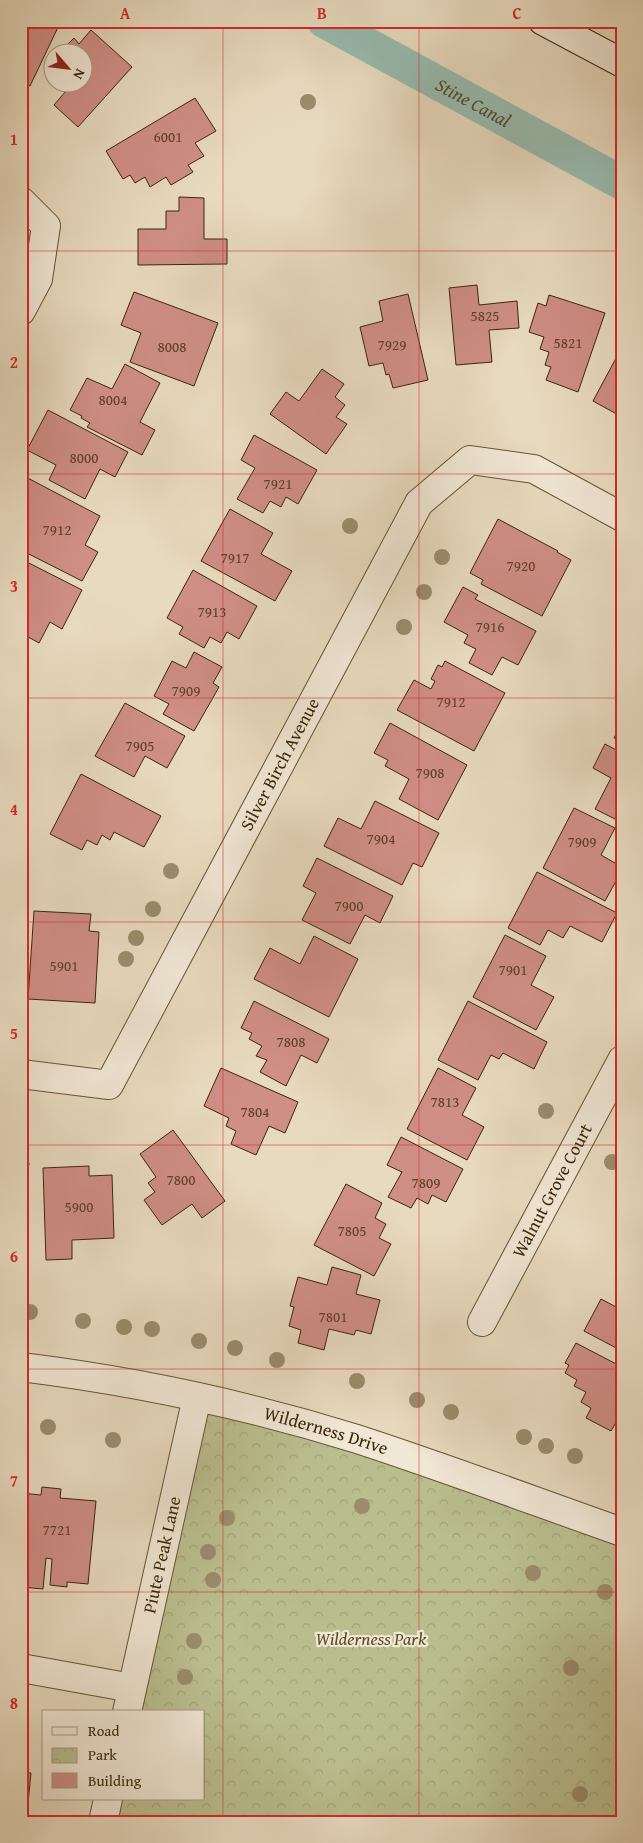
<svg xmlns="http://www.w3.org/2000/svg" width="643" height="1843" font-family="'Gentium Book Plus',serif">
	<defs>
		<pattern id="park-crowns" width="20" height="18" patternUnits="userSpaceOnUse" patternTransform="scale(1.25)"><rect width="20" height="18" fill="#babe8f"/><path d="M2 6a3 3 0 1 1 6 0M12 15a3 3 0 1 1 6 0" fill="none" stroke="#a1a37a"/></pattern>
	</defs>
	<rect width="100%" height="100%" fill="#e8dabf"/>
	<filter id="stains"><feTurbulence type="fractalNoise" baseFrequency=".004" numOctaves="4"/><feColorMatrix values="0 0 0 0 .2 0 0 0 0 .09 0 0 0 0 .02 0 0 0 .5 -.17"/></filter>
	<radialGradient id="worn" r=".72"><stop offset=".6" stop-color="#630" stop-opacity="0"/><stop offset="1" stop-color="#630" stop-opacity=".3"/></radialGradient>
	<!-- park -->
	<path fill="url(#park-crowns)" stroke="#7a724a" d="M197 1397 622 1532V1822H103L108 1799H204V1712H127Z"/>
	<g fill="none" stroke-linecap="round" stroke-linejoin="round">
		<!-- canal -->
		<path stroke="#98bbaf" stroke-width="34" id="s1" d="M324 21 622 183"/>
	</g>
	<!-- building -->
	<path fill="#cf8e86" stroke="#3b2605" d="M21 21H61L30 86 21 81Z
		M91 30 132 67 78 127 54 105 66 91 57 82H82V52H60L74 38 79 44Z
		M195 98 216 131 195 143 204 156 188 165 193 172 171 185 166 177 150 187 145 177 135 183 130 175 123 179 106 151Z
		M179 197 204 198V239H227V264L138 265V229H166V211H179Z
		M477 285 479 305 517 301 519 328 489 330 492 362 456 365 449 288Z
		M134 292 218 323 194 386 130 362 141 333 121 325Z
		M408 294 428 380 393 388 389 374 386 375 383 363 369 366 360 327 383 321 379 301Z
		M549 295 605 313 578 392 546 380 551 367 545 365 549 352 540 349 544 337 529 332 538 303 546 306Z
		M622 347V417L593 401Z
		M125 364 160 383 140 422 155 430 142 455 87 427 90 423 81 418 82 416 70 410 87 378 112 389Z
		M322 369 344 384 335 397 345 405 336 417 347 424 326 454 270 414 286 392 299 401Z
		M48 410 128 452 115 477 100 469 85 499 49 480 56 465 27 450Z
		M254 435 317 470 298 504 286 497 281 507 270 501 263 513 237 499 255 468 241 460Z
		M22 475 100 516 85 545 98 552 82 581 21 550Z
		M230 509 273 533 261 554 292 571 275 601 201 561Z
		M498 519 558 551 557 552 571 560 542 616 481 584 483 580 470 573Z
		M21 559 82 590 62 629 50 622 39 643 21 633Z
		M193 570 257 606 239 639 227 632 221 643 210 637 204 648 179 634 183 627 167 618Z
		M463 587 478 595 475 599 536 631 518 665 502 657 492 675 469 663 476 649 464 643 468 635 444 622Z
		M194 652 222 667 213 683 219 687 194 731 163 714 169 704 154 696 172 661 186 668Z
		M445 661 505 693 474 751 397 710 414 680 431 689 435 681 431 679 438 665 442 667Z
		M125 703 185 736 167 768 145 756 134 777 95 756Z
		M622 722V742L614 738Z
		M390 723 467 765 438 820 399 799 409 779 385 766 388 760 374 753Z
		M605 744 622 753V815L619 821 595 809 611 778 593 768Z
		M81 774 161 816 144 847 114 832 110 840 102 835 97 845 87 840 82 850 50 834Z
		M375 801 439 833 422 867 413 863 402 885 324 846 338 818 361 829Z
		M574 808 615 828 601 855 622 867V870L605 901 543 868Z
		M317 858 393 896 380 923 365 915 350 944 302 920 316 893 303 886Z
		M537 872 617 913 602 942 570 926 563 938 548 930 540 945 508 928Z
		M34 911 91 914 89 931 99 932 95 1003 28 999Z
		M505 935 546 956 531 985 554 997 536 1030 473 997Z
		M314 936 358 959 329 1017 254 979 270 948 300 964Z
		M254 1001 329 1039 317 1063 301 1055 286 1086 260 1072 267 1060 256 1056 262 1046 249 1039 252 1033 241 1028Z
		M468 1001 547 1042 534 1069 503 1053 499 1059 491 1055 478 1080 438 1060Z
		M221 1068 298 1102 285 1133 269 1126 256 1155 231 1144 236 1131 226 1126 229 1118 204 1106Z
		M438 1068 476 1088 462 1115 484 1127 467 1160 407 1129Z
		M173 1130 225 1201 202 1218 192 1204 162 1225 144 1200 155 1192 148 1183 156 1177 140 1154Z
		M401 1137 463 1169 446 1202 432 1195 428 1204 417 1198 411 1208 388 1197 402 1172 387 1165Z
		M21 1162 29 1163 21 1221Z
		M89 1166V1176L112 1175 114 1238 72 1240V1259L46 1260 43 1168Z
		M346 1184 382 1203 375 1218 386 1224 379 1238 391 1244 374 1276 314 1245Z
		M332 1267 361 1275 356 1294 380 1300 371 1334 356 1330 354 1335 329 1329 324 1350 298 1343 301 1330 289 1326 294 1307 290 1306 298 1277 327 1285Z
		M601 1299 618 1308 622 1301V1351L584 1331Z
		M576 1343 622 1367V1412L611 1431 586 1418 591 1408 581 1402 586 1392 574 1386 577 1380 565 1373 569 1365 565 1363Z
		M42 1487 61 1489 60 1498 96 1501 88 1584 67 1582V1587L50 1585 52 1559 46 1558 43 1589 21 1587V1493L41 1495Z
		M21 1772 31 1773 27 1814 22 1813 21 1821Z"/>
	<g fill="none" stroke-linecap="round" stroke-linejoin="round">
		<defs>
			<g id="minor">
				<path d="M21 201 46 226 38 279 21 311"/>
				<path id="s2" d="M21 1074 109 1085 419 503 470 460 534 469 622 517"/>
				<path id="s3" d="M482 1322 622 1060"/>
				<path d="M21 1668 132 1688"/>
				<path id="s4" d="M127 1712 197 1397"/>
				<path d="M103 1822 108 1799"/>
			</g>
			<g id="tertiary">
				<path id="s5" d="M21 1367C135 1381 248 1405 357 1439 446 1468 534 1501 622 1532"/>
			</g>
			<path id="secondary" d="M543 21 622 63"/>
		</defs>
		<!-- minor casing -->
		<use href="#minor" stroke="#665334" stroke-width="30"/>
		<!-- tertiary casing -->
		<use href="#tertiary" stroke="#665334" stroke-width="30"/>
		<!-- secondary casing -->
		<use href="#secondary" stroke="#3b2605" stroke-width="30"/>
		<!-- minor -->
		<use href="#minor" stroke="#f0e7d5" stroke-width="28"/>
		<!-- tertiary -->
		<use href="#tertiary" stroke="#f0e7d5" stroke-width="28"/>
		<!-- secondary -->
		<use href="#secondary" stroke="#f0e7d5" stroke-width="28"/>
	</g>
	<!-- trees -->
	<g fill="#9a8c6c">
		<circle cx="308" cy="102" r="8"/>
		<circle cx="350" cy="526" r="8"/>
		<circle cx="442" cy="557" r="8"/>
		<circle cx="424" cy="592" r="8"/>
		<circle cx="404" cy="627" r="8"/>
		<circle cx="171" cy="871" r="8"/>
		<circle cx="153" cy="909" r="8"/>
		<circle cx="136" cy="938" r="8"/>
		<circle cx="126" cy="959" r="8"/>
		<circle cx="546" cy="1111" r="8"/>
		<circle cx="612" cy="1162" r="8"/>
		<circle cx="30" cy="1312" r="8"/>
		<circle cx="83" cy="1321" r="8"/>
		<circle cx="124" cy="1327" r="8"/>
		<circle cx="152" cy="1329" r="8"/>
		<circle cx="199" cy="1341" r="8"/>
		<circle cx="235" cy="1348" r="8"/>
		<circle cx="277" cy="1360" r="8"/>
		<circle cx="357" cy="1381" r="8"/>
		<circle cx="417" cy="1400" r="8"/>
		<circle cx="451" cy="1412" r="8"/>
		<circle cx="48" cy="1427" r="8"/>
		<circle cx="524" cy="1437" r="8"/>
		<circle cx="113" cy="1440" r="8"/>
		<circle cx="546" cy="1446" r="8"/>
		<circle cx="575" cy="1456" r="8"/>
		<circle cx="362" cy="1506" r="8"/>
		<circle cx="227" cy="1518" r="8"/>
		<circle cx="208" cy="1552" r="8"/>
		<circle cx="533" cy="1573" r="8"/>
		<circle cx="213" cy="1580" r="8"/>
		<circle cx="605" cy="1592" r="8"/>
		<circle cx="194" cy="1641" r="8"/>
		<circle cx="571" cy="1668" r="8"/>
		<circle cx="185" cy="1677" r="8"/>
		<circle cx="580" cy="1794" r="8"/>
	</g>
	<!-- grid -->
	<path fill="none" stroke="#d62828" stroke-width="1" stroke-opacity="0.55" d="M223 21V1822M419 21V1822M21 251H622M21 474H622M21 698H622M21 922H622M21 1145H622M21 1369H622M21 1592H622"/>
	<g text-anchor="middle" stroke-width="4.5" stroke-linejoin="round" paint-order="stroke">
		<!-- number labels -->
		<g font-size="15" fill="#604025">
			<text x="168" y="142">6001</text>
			<text x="485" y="321">5825</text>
			<text x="568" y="348">5821</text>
			<text x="392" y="350">7929</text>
			<text x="172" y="352">8008</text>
			<text x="113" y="405">8004</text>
			<text x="84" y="463">8000</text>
			<text x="278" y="489">7921</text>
			<text x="57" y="535">7912</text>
			<text x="235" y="563">7917</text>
			<text x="521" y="571">7920</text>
			<text x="212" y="617">7913</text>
			<text x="490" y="632">7916</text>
			<text x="186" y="696">7909</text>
			<text x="451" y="707">7912</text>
			<text x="140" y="751">7905</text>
			<text x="430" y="778">7908</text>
			<text x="381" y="844">7904</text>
			<text x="582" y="847">7909</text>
			<text x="349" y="911">7900</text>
			<text x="64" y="971">5901</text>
			<text x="513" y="975">7901</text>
			<text x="291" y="1047">7808</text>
			<text x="445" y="1107">7813</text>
			<text x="255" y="1117">7804</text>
			<text x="181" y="1185">7800</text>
			<text x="426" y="1188">7809</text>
			<text x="79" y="1212">5900</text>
			<text x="352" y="1236">7805</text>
			<text x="333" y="1322">7801</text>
			<text x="57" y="1535">7721</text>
		</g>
		<!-- street labels -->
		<g font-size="18" fill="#3b2605" stroke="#f0e7d5">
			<text dy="6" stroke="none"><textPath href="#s2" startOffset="452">Silver Birch Avenue</textPath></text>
			<text dy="6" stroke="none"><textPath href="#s3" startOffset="149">Walnut Grove Court</textPath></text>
			<text dy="6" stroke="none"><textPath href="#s5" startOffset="312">Wilderness Drive</textPath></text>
			<text dy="6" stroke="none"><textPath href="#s4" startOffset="161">Piute Peak Lane</textPath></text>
		</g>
		<!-- park labels -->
		<g font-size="18" font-style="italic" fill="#5b4c28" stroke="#f0e7d5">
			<text x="371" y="1645">Wilderness Park</text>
		</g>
		<!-- water labels -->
		<g font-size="19" font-style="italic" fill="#524b30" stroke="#f0e7d5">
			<text dy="7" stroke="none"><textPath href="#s1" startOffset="170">Stine Canal</textPath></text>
		</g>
	</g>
	<!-- margin -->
	<rect width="643" height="1843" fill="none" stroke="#e8dabf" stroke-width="55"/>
	<!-- legend -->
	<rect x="42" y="1710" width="162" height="90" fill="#f0e7d5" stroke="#a89a82"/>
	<rect x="52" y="1727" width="25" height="8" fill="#f0e7d5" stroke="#a89a82"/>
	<text x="88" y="1736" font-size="15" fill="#3b2605">Road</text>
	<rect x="52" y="1748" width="25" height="15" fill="url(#park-crowns)" stroke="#a89a82"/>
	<text x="88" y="1760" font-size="15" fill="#3b2605">Park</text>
	<rect x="52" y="1773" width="25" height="15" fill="#cf8e86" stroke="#a89a82"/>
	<text x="88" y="1786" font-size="15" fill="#3b2605">Building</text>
	<!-- north arrow -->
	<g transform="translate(68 68) rotate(118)"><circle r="24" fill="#f0e7d5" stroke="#a89a82"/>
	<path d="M0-4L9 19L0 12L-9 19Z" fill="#8f2418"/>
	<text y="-8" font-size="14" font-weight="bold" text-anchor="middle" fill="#3b2605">N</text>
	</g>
	<rect x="28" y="28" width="588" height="1788" fill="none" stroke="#d62828" stroke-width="2"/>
	<g font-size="16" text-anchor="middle" font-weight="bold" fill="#d62828">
		<text x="125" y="19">A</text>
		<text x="322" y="19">B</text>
		<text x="517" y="19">C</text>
		<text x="14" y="145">1</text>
		<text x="14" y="368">2</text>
		<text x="14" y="592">3</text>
		<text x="14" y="815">4</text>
		<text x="14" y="1039">5</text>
		<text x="14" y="1262">6</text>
		<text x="14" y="1486">7</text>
		<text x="14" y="1709">8</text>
	</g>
	<rect width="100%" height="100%" filter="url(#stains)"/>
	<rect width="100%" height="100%" fill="url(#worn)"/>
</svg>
